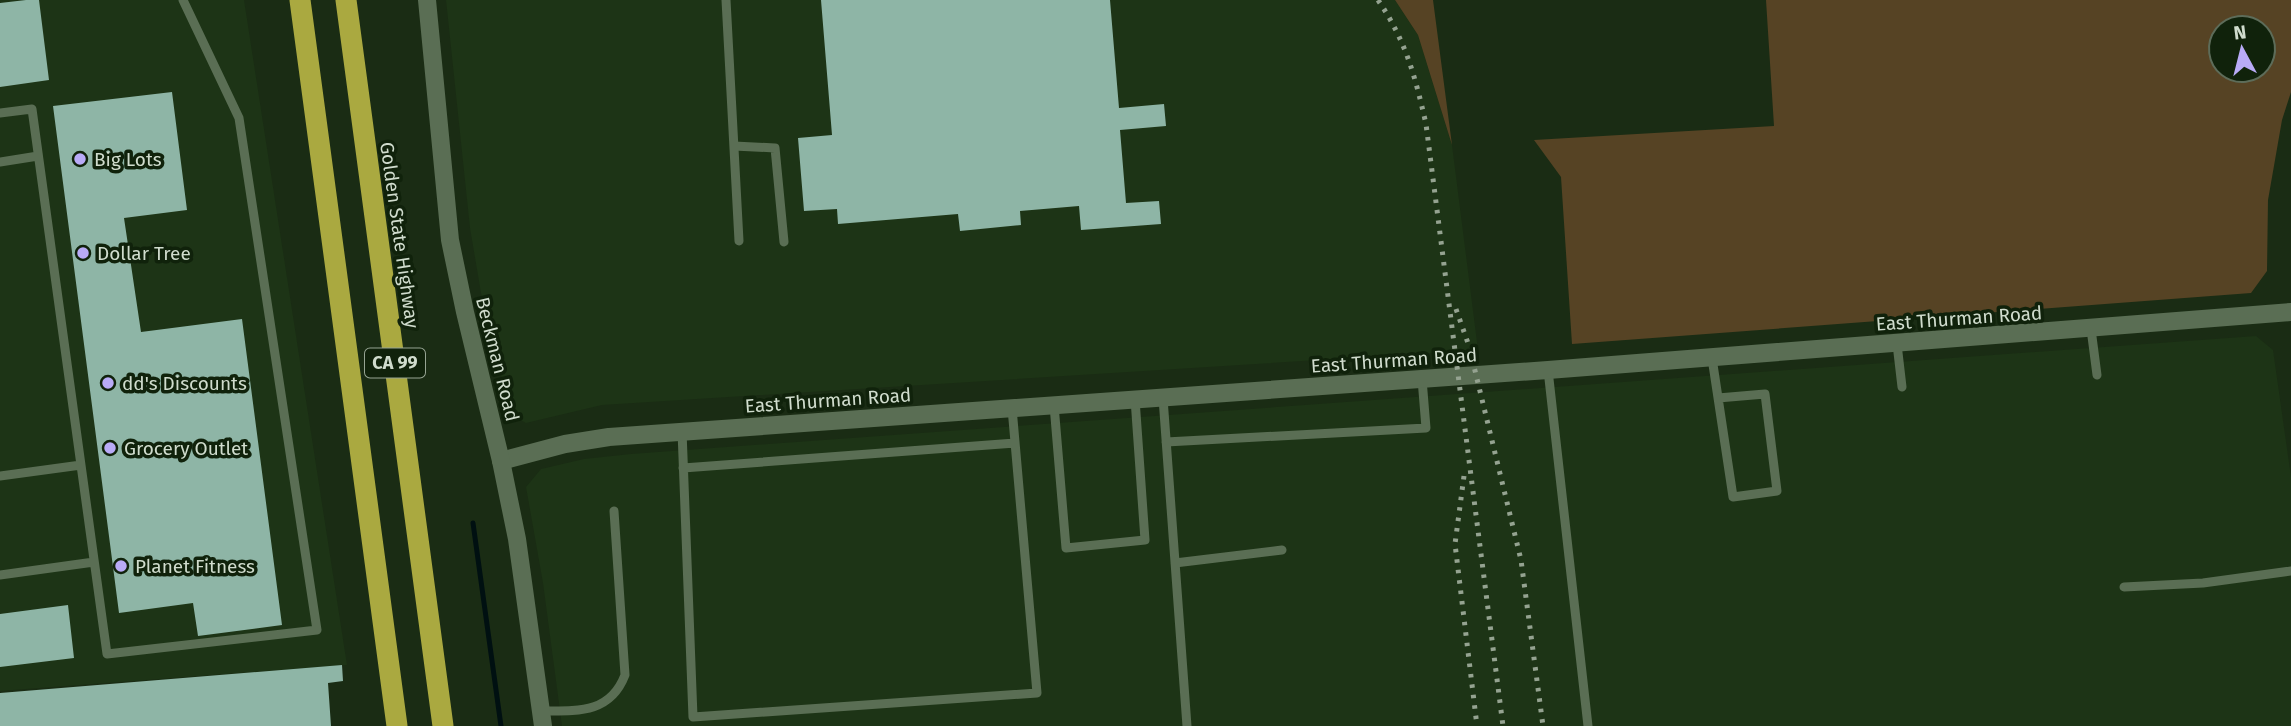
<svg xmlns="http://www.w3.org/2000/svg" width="2291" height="726" font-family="'Fira Sans',sans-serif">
	<rect width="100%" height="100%" fill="#1a2c14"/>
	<!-- built -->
	<path fill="#1d3416" d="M0 0H244L347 665 0 691Z
		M446 0H1395L1418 35 1452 145 1478 350 602 405 526 423 511 415 481 293 470 228Z
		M2256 336 2273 350 2291 477V726H562L543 583 526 487 541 469 584 459 631 454Z"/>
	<!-- green -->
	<path fill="#564324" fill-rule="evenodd" d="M1395 0H1433L1452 145 1418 35Z
		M1766 0H2291V92L2282 120 2268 200 2267 271 2251 293 1572 344 1561 177 1534 140 1774 126ZM2263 28V70H2221V28Z"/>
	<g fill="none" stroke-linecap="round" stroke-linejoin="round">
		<!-- stream -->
		<path stroke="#001011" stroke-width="5" d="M473 523 501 726"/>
	</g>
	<!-- building -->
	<path fill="#8eb5a6" d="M26 0H39L49 80 0 87V3Z
		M821 0H1110L1119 108 1164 104 1166 126 1120 130 1126 203 1159 201 1161 224 1081 230 1079 206 1020 211 1021 225 960 231 958 214 838 224 837 209 804 211 798 138 832 135Z
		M172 92 187 210 124 218 141 332 242 319 282 625 198 636 193 603 119 613 53 106Z
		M68 605 74 658 0 667V614Z
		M342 665 343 681 328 683 331 726H0V693Z"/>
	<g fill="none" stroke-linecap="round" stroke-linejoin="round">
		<!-- service -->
		<path stroke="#5a6e54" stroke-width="9" d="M726 0 739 241
			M0 113 32 109 107 654 317 630 239 118 183 0
			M734 146 775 148 784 242
			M0 162 38 156
			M2091 329 2097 375
			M1897 344 1902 387
			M1712 358 1733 497 1777 491 1765 394 1718 398
			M1548 370 1588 726
			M1163 398 1187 726
			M1054 405 1066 548 1145 540 1135 399
			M682 431 693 717 1037 693 1012 408
			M1166 442 1426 428 1422 379
			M683 468 1015 443
			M0 476 81 465
			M1175 563 1282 550
			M0 575 94 562
			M2124 587 2203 583 2291 571
			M541 711C577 711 610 714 625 675L614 511"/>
		<!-- minor -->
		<path stroke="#5a6e54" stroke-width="18" d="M501 461 565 444 609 437 1548 370 2291 312"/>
		<!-- tertiary -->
		<path stroke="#5a6e54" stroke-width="18" d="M427 0 450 240 465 312 501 461 517 539 543 726"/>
		<!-- motorway -->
		<path stroke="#aaa940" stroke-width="21" d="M300 0 397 726
			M346 0 443 726"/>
		<!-- rail -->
		<path stroke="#95a391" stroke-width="5" stroke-dasharray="3.5 7" stroke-linecap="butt" d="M1378 0C1406 41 1415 76 1426 124L1503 726
			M1456 309 1469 346 1521 560 1543 726
			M1464 476 1455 544 1477 726"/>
	</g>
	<!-- markers -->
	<g fill="#b9abf7" stroke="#10220b" stroke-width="2.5">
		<circle cx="80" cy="159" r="7"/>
		<circle cx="83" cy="253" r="7"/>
		<circle cx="108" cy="383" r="7"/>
		<circle cx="110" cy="448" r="7"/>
		<circle cx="121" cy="566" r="7"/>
	</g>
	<g text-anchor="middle" stroke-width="7" stroke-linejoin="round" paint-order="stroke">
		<!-- shield labels -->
		<rect fill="#10220b" stroke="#96a493" stroke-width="2" x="365" y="348.5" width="60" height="29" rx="5"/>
		<g font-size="18" font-weight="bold" fill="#d0dccd">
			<text x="395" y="369">CA 99</text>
		</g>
		<!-- poi labels -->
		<g font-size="19" fill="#d0dccd" stroke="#10220b" text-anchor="start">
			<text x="94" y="166">Big Lots</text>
			<text x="97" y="260">Dollar Tree</text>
			<text x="122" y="390">dd's Discounts</text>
			<text x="124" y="455">Grocery Outlet</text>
			<text x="135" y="573">Planet Fitness</text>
		</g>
		<!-- street labels -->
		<g font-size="19" fill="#d0dccd" stroke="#10220b">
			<text transform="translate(400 235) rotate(82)" y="7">Golden State Highway</text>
			<text transform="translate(1959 318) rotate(-4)" y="7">East Thurman Road</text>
			<text transform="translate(498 359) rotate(76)" y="7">Beckman Road</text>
			<text transform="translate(1394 360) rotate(-4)" y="7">East Thurman Road</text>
			<text transform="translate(828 400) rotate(-4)" y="7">East Thurman Road</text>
		</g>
	</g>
	<!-- north arrow -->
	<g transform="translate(2242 49) rotate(353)"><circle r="33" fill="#10220b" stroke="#5d6c59" stroke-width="2"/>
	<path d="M0-5L12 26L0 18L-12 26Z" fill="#b9abf7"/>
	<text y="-10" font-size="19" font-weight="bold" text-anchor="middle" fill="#d0dccd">N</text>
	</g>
</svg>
